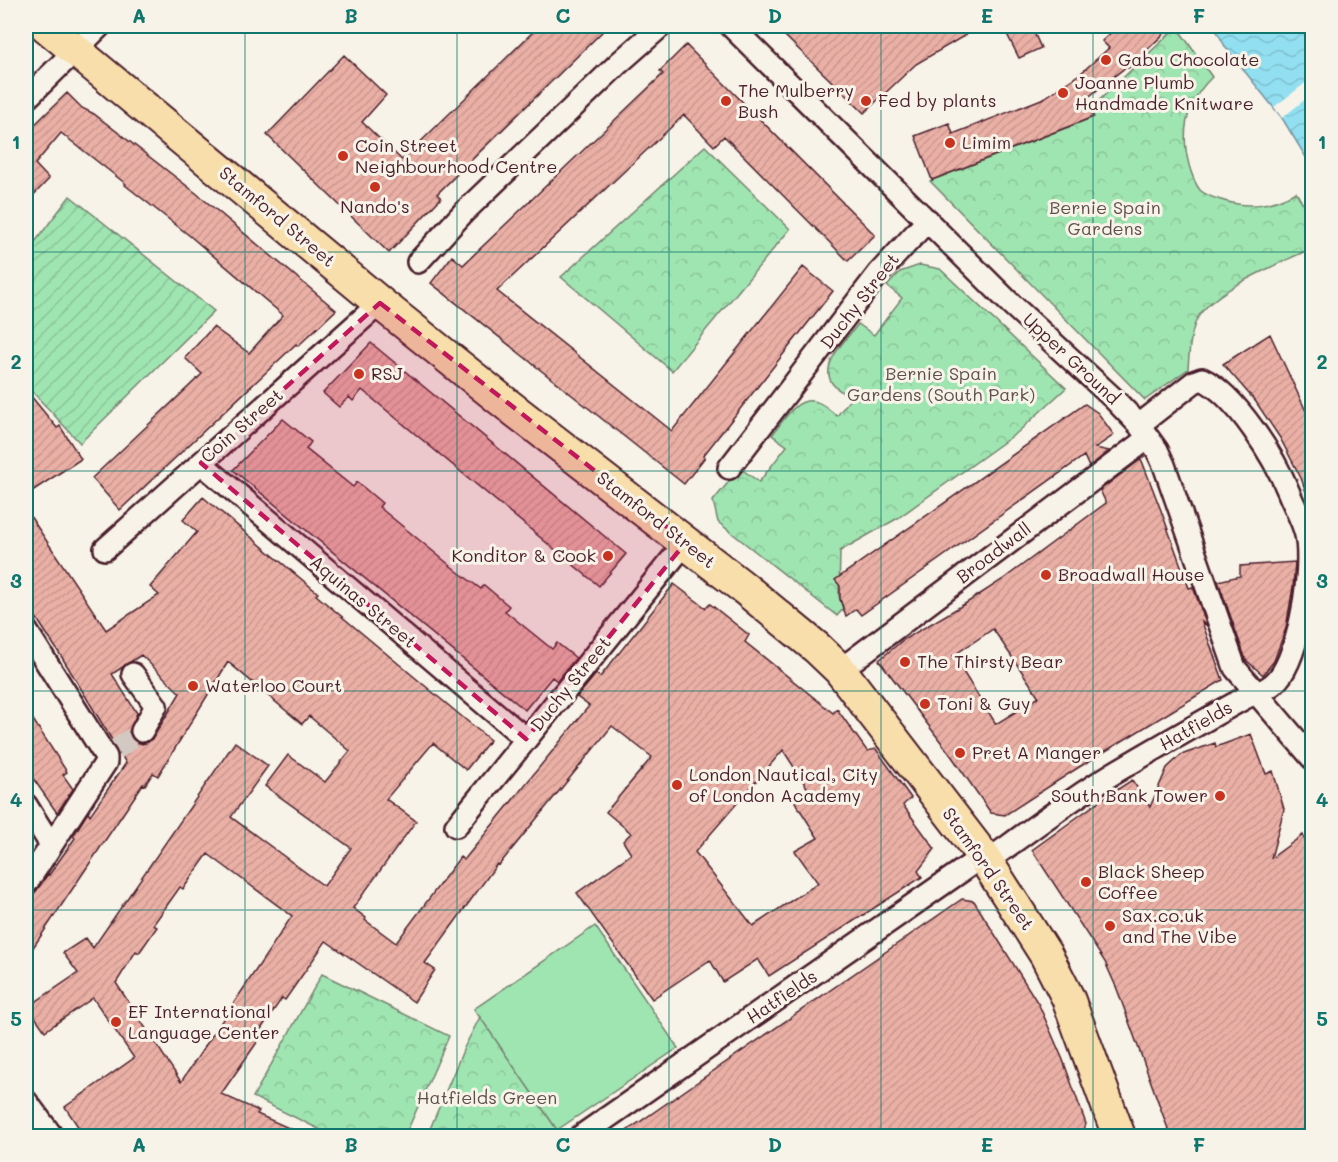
<svg xmlns="http://www.w3.org/2000/svg" width="1338" height="1162" font-family="Mali,sans-serif">
	<defs>
		<pattern id="park-crowns" width="20" height="18" patternUnits="userSpaceOnUse" patternTransform="scale(1.5)"><rect width="20" height="18" fill="#9fe5b1"/><path d="M2 6a3 3 0 1 1 6 0M12 15a3 3 0 1 1 6 0" fill="none" stroke="#8ac498"/></pattern>
		<pattern id="garden-furrows" width="10" height="10" patternUnits="userSpaceOnUse" patternTransform="scale(1.5)"><rect width="10" height="10" fill="#9fe5b1"/><path d="M-1 1l2-2M0 10L10 0M9 11l2-2" fill="none" stroke="#8ac498"/></pattern>
		<pattern id="water-waves" width="16" height="10" patternUnits="userSpaceOnUse" patternTransform="scale(1.5)"><rect width="16" height="10" fill="#91dff0"/><path d="M0 5q4-4 8 0t8 0" fill="none" stroke="#7fbfce"/></pattern>
		<pattern id="building-hatch" width="6" height="6" patternUnits="userSpaceOnUse" patternTransform="scale(1.5)"><rect width="6" height="6" fill="#eab0a6"/><path d="M-1 1l2-2M0 6l6-6M5 7l2-2" fill="none" stroke="#ca978f"/></pattern>
	</defs>
	<rect width="100%" height="100%" fill="#f7f3e8"/>
	<filter id="ink" filterUnits="userSpaceOnUse"><feTurbulence type="fractalNoise" baseFrequency=".0167" numOctaves="2"/><feDisplacementMap in="SourceGraphic" scale="12" xChannelSelector="R" yChannelSelector="G"/><feConvolveMatrix kernelMatrix="1 2 1 2 8 2 1 2 1" color-interpolation-filters="sRGB"/></filter>
	<g filter="url(#ink)">
		<!-- grass -->
		<path fill="#9fe5b1" stroke="#74826e" stroke-width="1.5" d="M595 926 678 1048 557 1130 474 1009Z"/>
		<!-- park -->
		<path fill="url(#park-crowns)" stroke="#74826e" stroke-width="1.5" d="M1177 27 1212 77C1187 101 1180 131 1189 165 1191 172 1195 184 1200 190 1205 195 1214 198 1221 200 1248 209 1271 206 1296 192L1312 220V248C1282 263 1213 289 1197 319 1190 333 1189 354 1188 369L1145 400 930 181 1094 117 1091 108Z
			M705 146 790 229 672 371 561 277Z
			M920 265 940 269 1066 388 1018 432 898 518 840 551 839 596 843 609 837 616 718 522 713 501 740 468 759 482 787 446 772 435C784 420 799 391 821 404 827 407 832 412 837 416L851 398C845 394 836 389 832 383 819 364 848 338 858 324L874 335 902 298 887 286 900 272Z
			M322 974 449 1036 405 1136H333L253 1097Z
			M480 1017 557 1130 549 1136H427L464 1048Z"/>
		<!-- garden -->
		<path fill="url(#garden-furrows)" stroke="#74826e" stroke-width="1.5" d="M70 196 214 311 80 443 26 385V377L31 372 26 362V249L35 242Z"/>
		<!-- water -->
		<path fill="url(#water-waves)" stroke="#7592a1" stroke-width="1.5" d="M1214 26H1312V167L1282 118 1226 48Z"/>
		<!-- pier -->
		<path fill="#f7f3e8" d="M1312 78V94L1282 118 1274 107Z"/>
		<!-- building -->
		<path fill="url(#building-hatch)" stroke="#4a1f2b" stroke-width="1.5" fill-rule="evenodd" d="M539 26H608L437 194 441 198 389 253 267 135 344 55 386 95 362 122 402 160Z
			M794 26H981L916 64 864 113 784 35Z
			M1003 26H1031L1041 48 1019 58Z
			M1118 26H1172L1128 68 1126 67 1086 99 1093 117 932 180 915 136 949 123 953 134 1044 98 1081 73 1109 48 1102 41Z
			M686 45 875 235 848 261 724 136 714 146 684 115 497 291 672 431 803 267 833 291 703 456 705 457 684 484 431 283 452 256 463 265 663 74 660 71Z
			M67 93 82 108 94 114 196 193 336 310 298 346 296 344 120 510 92 478 202 374 185 358 213 327 249 353 283 315 190 236 125 185 126 184 61 133 35 164 49 179 26 203V133Z
			M1270 334 1312 424V500H1309L1301 478 1280 438 1256 402 1223 364Z
			M371 343 626 554 599 586 362 390 353 401 349 397 339 407 323 393Z
			M26 390 57 428 60 426 81 459 26 495Z
			M1085 404 1098 413 1114 435 1095 448 1109 451 1089 467 1084 456 861 615 856 609 846 616 840 599V586L835 580Z
			M283 419 311 442 306 449 353 487 357 482 382 503 379 507 457 571 481 589 484 585 509 606 505 611 552 649 557 643 576 658 557 681 552 677 525 710 233 470Z
			M1140 460 1142 461 1162 513 1189 588 1193 587 1207 626 1202 622 1223 680 1076 769 1005 815 991 813 950 754 879 660 903 640 968 602 1002 580 1106 503 1100 490ZM993 629 1039 697 996 724 953 656Z
			M203 497 318 593 316 595 490 740 466 770 433 743 386 799 416 821 353 908 366 918 365 920 396 943 460 857 464 860 589 706 577 697 596 674 600 677 674 584 706 608 710 604 749 635 745 642 833 713 837 709 867 751 876 749 911 798 903 805 935 849 918 871 922 877 769 976 758 959 723 982 710 960 652 999 577 893 631 854 623 841 631 833 606 812 652 757 612 726 499 865 497 864 425 963 435 970 414 1002 326 941 285 1000 282 998 257 1035 260 1038 221 1094 259 1111 257 1114 309 1137H85L65 1107 134 1058 93 998 45 1031 28 1007 78 973 63 953 86 938 93 948 235 742 268 766 231 817 324 886 351 848 265 786 288 755 325 782 350 751 309 716 302 724 228 662 158 776 153 773 145 785 143 784 26 958V897L36 891 48 874 49 875 75 838 73 836 88 812 90 815 126 763 63 659 26 602V510L106 630 159 595 150 587 197 532 183 520ZM141 655 180 693 153 738 148 742 142 744 131 738 129 732 137 713 112 674ZM783 750 810 792 795 802 818 838 795 851 818 883 753 926 695 852ZM208 854 292 916 181 1082 116 983 136 951 139 953 157 927 153 925 180 887 183 889Z
			M1295 562 1293 587 1286 628 1274 661 1263 675 1246 660 1218 581 1240 576V566Z
			M26 709 67 772 63 775 73 789 57 813 26 768Z
			M1251 734 1266 774 1273 771 1284 809 1271 858 1303 835 1312 860V1137H1171L1117 989 1105 962 1032 850 1101 800 1132 780 1150 807 1167 768 1181 755 1215 743 1216 747Z
			M962 899 974 901 1039 1005 1063 1060 1086 1124 1081 1137H618Z"/>
		<g fill="none" stroke-linecap="round" stroke-linejoin="round">
			<!-- street-tunnel -->
			<path stroke="#d4c9c2" stroke-width="21" stroke-dasharray="21 10" stroke-linecap="butt" d="M115 750 142 731"/>
			<defs>
				<path id="street" d="M731 26 1011 304 1113 398 1139 425 1157 450 1164 465 1235 668 1312 758
					M26 99 100 26
					M418 262 464 212 619 63 661 26
					M201 463 526 739
					M729 468 879 273 928 220
					M105 549 380 303
					M26 630 106 757V762L26 884
					M840 670 1148 438
					M133 674 156 706 142 731
					M26 805 51 845
					M456 826 686 542
					M986 862C1033 828 1079 793 1129 764 1167 742 1205 720 1243 699 1256 692 1268 691 1278 679 1300 653 1313 568 1306 535 1303 521 1294 506 1289 493 1275 458 1236 395 1202 379L1194 382 1139 425
					M26 1101 52 1136
					M581 1136 983 856"/>
				<path id="primary" d="M46 26 380 303 500 399 744 588 817 648 840 670 983 856 1046 955 1068 998 1119 1136"/>
			</defs>
			<!-- street casing -->
			<use href="#street" stroke="#4a1f2b" stroke-width="26"/>
			<!-- primary casing -->
			<use href="#primary" stroke="#4a1f2b" stroke-width="36"/>
			<!-- street -->
			<use href="#street" stroke="#f7f3e8" stroke-width="21"/>
			<!-- primary -->
			<use href="#primary" stroke="#f8deab" stroke-width="32"/>
		</g>
	</g>
	<!-- marked area -->
	<path fill="#c2185b" fill-opacity="0.2" stroke="#c2185b" stroke-width="4.5" stroke-dasharray="12 8" stroke-linejoin="round" d="M380 303 686 542 526 739 201 463Z"/>
	<!-- grid -->
	<path fill="none" stroke="#0f766e" stroke-width="1.5" stroke-opacity="0.55" d="M245 26V1136M457 26V1136M669 26V1136M881 26V1136M1093 26V1136M26 252H1312M26 471H1312M26 691H1312M26 910H1312"/>
	<!-- markers -->
	<g fill="#c8321e" stroke="#f7f3e8" stroke-width="2">
		<circle cx="1106" cy="60" r="6"/>
		<circle cx="1063" cy="93" r="6"/>
		<circle cx="726" cy="101" r="6"/>
		<circle cx="866" cy="101" r="6"/>
		<circle cx="950" cy="143" r="6"/>
		<circle cx="343" cy="156" r="6"/>
		<circle cx="375" cy="187" r="6"/>
		<circle cx="359" cy="374" r="6"/>
		<circle cx="608" cy="556" r="6"/>
		<circle cx="1046" cy="575" r="6"/>
		<circle cx="905" cy="662" r="6"/>
		<circle cx="193" cy="686" r="6"/>
		<circle cx="925" cy="704" r="6"/>
		<circle cx="960" cy="753" r="6"/>
		<circle cx="677" cy="785" r="6"/>
		<circle cx="1220" cy="796" r="6"/>
		<circle cx="1086" cy="882" r="6"/>
		<circle cx="1110" cy="926" r="6"/>
		<circle cx="116" cy="1022" r="6"/>
	</g>
	<g text-anchor="middle" stroke-width="6" stroke-linejoin="round" paint-order="stroke">
		<!-- poi labels -->
		<g font-size="18" fill="#4a1f2b" stroke="#f7f3e8" text-anchor="start">
			<text x="1118" y="66">Gabu Chocolate</text>
			<text x="1075" y="89">Joanne Plumb<tspan x="1075" dy="21">Handmade Knitware</tspan></text>
			<text x="738" y="97">The Mulberry<tspan x="738" dy="21">Bush</tspan></text>
			<text x="878" y="107">Fed by plants</text>
			<text x="962" y="149">Limim</text>
			<text x="355" y="152">Coin Street<tspan x="355" dy="21">Neighbourhood Centre</tspan></text>
			<text x="375" y="213" text-anchor="middle">Nando's</text>
			<text x="371" y="380">RSJ</text>
			<text x="596" y="562" text-anchor="end">Konditor &amp; Cook</text>
			<text x="1058" y="581">Broadwall House</text>
			<text x="917" y="668">The Thirsty Bear</text>
			<text x="205" y="692">Waterloo Court</text>
			<text x="937" y="710">Toni &amp; Guy</text>
			<text x="972" y="759">Pret A Manger</text>
			<text x="689" y="781">London Nautical, City<tspan x="689" dy="21">of London Academy</tspan></text>
			<text x="1208" y="802" text-anchor="end">South Bank Tower</text>
			<text x="1098" y="878">Black Sheep<tspan x="1098" dy="21">Coffee</tspan></text>
			<text x="1122" y="922">Sax.co.uk<tspan x="1122" dy="21">and The Vibe</tspan></text>
			<text x="128" y="1018">EF International<tspan x="128" dy="21">Language Center</tspan></text>
		</g>
		<!-- park labels -->
		<g font-size="18" fill="#5f504c" stroke="#f7f3e8">
			<text x="1105" y="214">Bernie Spain<tspan x="1105" dy="21">Gardens</tspan></text>
			<text x="941" y="380">Bernie Spain<tspan x="941" dy="21">Gardens (South Park)</tspan></text>
			<text x="487" y="1104">Hatfields Green</text>
		</g>
		<!-- street labels -->
		<g font-size="18" fill="#4a1f2b" stroke="#f7f3e8">
			<text transform="translate(277 217) rotate(40)" y="6">Stamford Street</text>
			<text transform="translate(860 301) rotate(-52)" y="6">Duchy Street</text>
			<text transform="translate(1071 359) rotate(43)" y="6">Upper Ground</text>
			<text transform="translate(242 426) rotate(-41)" y="6">Coin Street</text>
			<text transform="translate(656 520) rotate(38)" y="6">Stamford Street</text>
			<text transform="translate(994 553) rotate(-37)" y="6">Broadwall</text>
			<text transform="translate(363 602) rotate(40)" y="6">Aquinas Street</text>
			<text transform="translate(571 684) rotate(-51)" y="6">Duchy Street</text>
			<text transform="translate(1196 726) rotate(-30)" y="6">Hatfields</text>
			<text transform="translate(988 869) rotate(55)" y="6">Stamford Street</text>
			<text transform="translate(782 997) rotate(-34)" y="6">Hatfields</text>
		</g>
	</g>
	<!-- margin -->
	<rect width="1338" height="1162" fill="none" stroke="#f7f3e8" stroke-width="66"/>
	<rect x="33" y="33" width="1272" height="1096" fill="none" stroke="#0f766e" stroke-width="2"/>
	<g font-size="20" text-anchor="middle" font-weight="bold" fill="#0f766e">
		<text x="139" y="23">A</text>
		<text x="351" y="23">B</text>
		<text x="563" y="23">C</text>
		<text x="775" y="23">D</text>
		<text x="987" y="23">E</text>
		<text x="1199" y="23">F</text>
		<text x="16" y="149">1</text>
		<text x="1322" y="149">1</text>
		<text x="16" y="369">2</text>
		<text x="1322" y="369">2</text>
		<text x="16" y="588">3</text>
		<text x="1322" y="588">3</text>
		<text x="16" y="807">4</text>
		<text x="1322" y="807">4</text>
		<text x="16" y="1026">5</text>
		<text x="1322" y="1026">5</text>
		<text x="139" y="1152">A</text>
		<text x="351" y="1152">B</text>
		<text x="563" y="1152">C</text>
		<text x="775" y="1152">D</text>
		<text x="987" y="1152">E</text>
		<text x="1199" y="1152">F</text>
	</g>
</svg>
